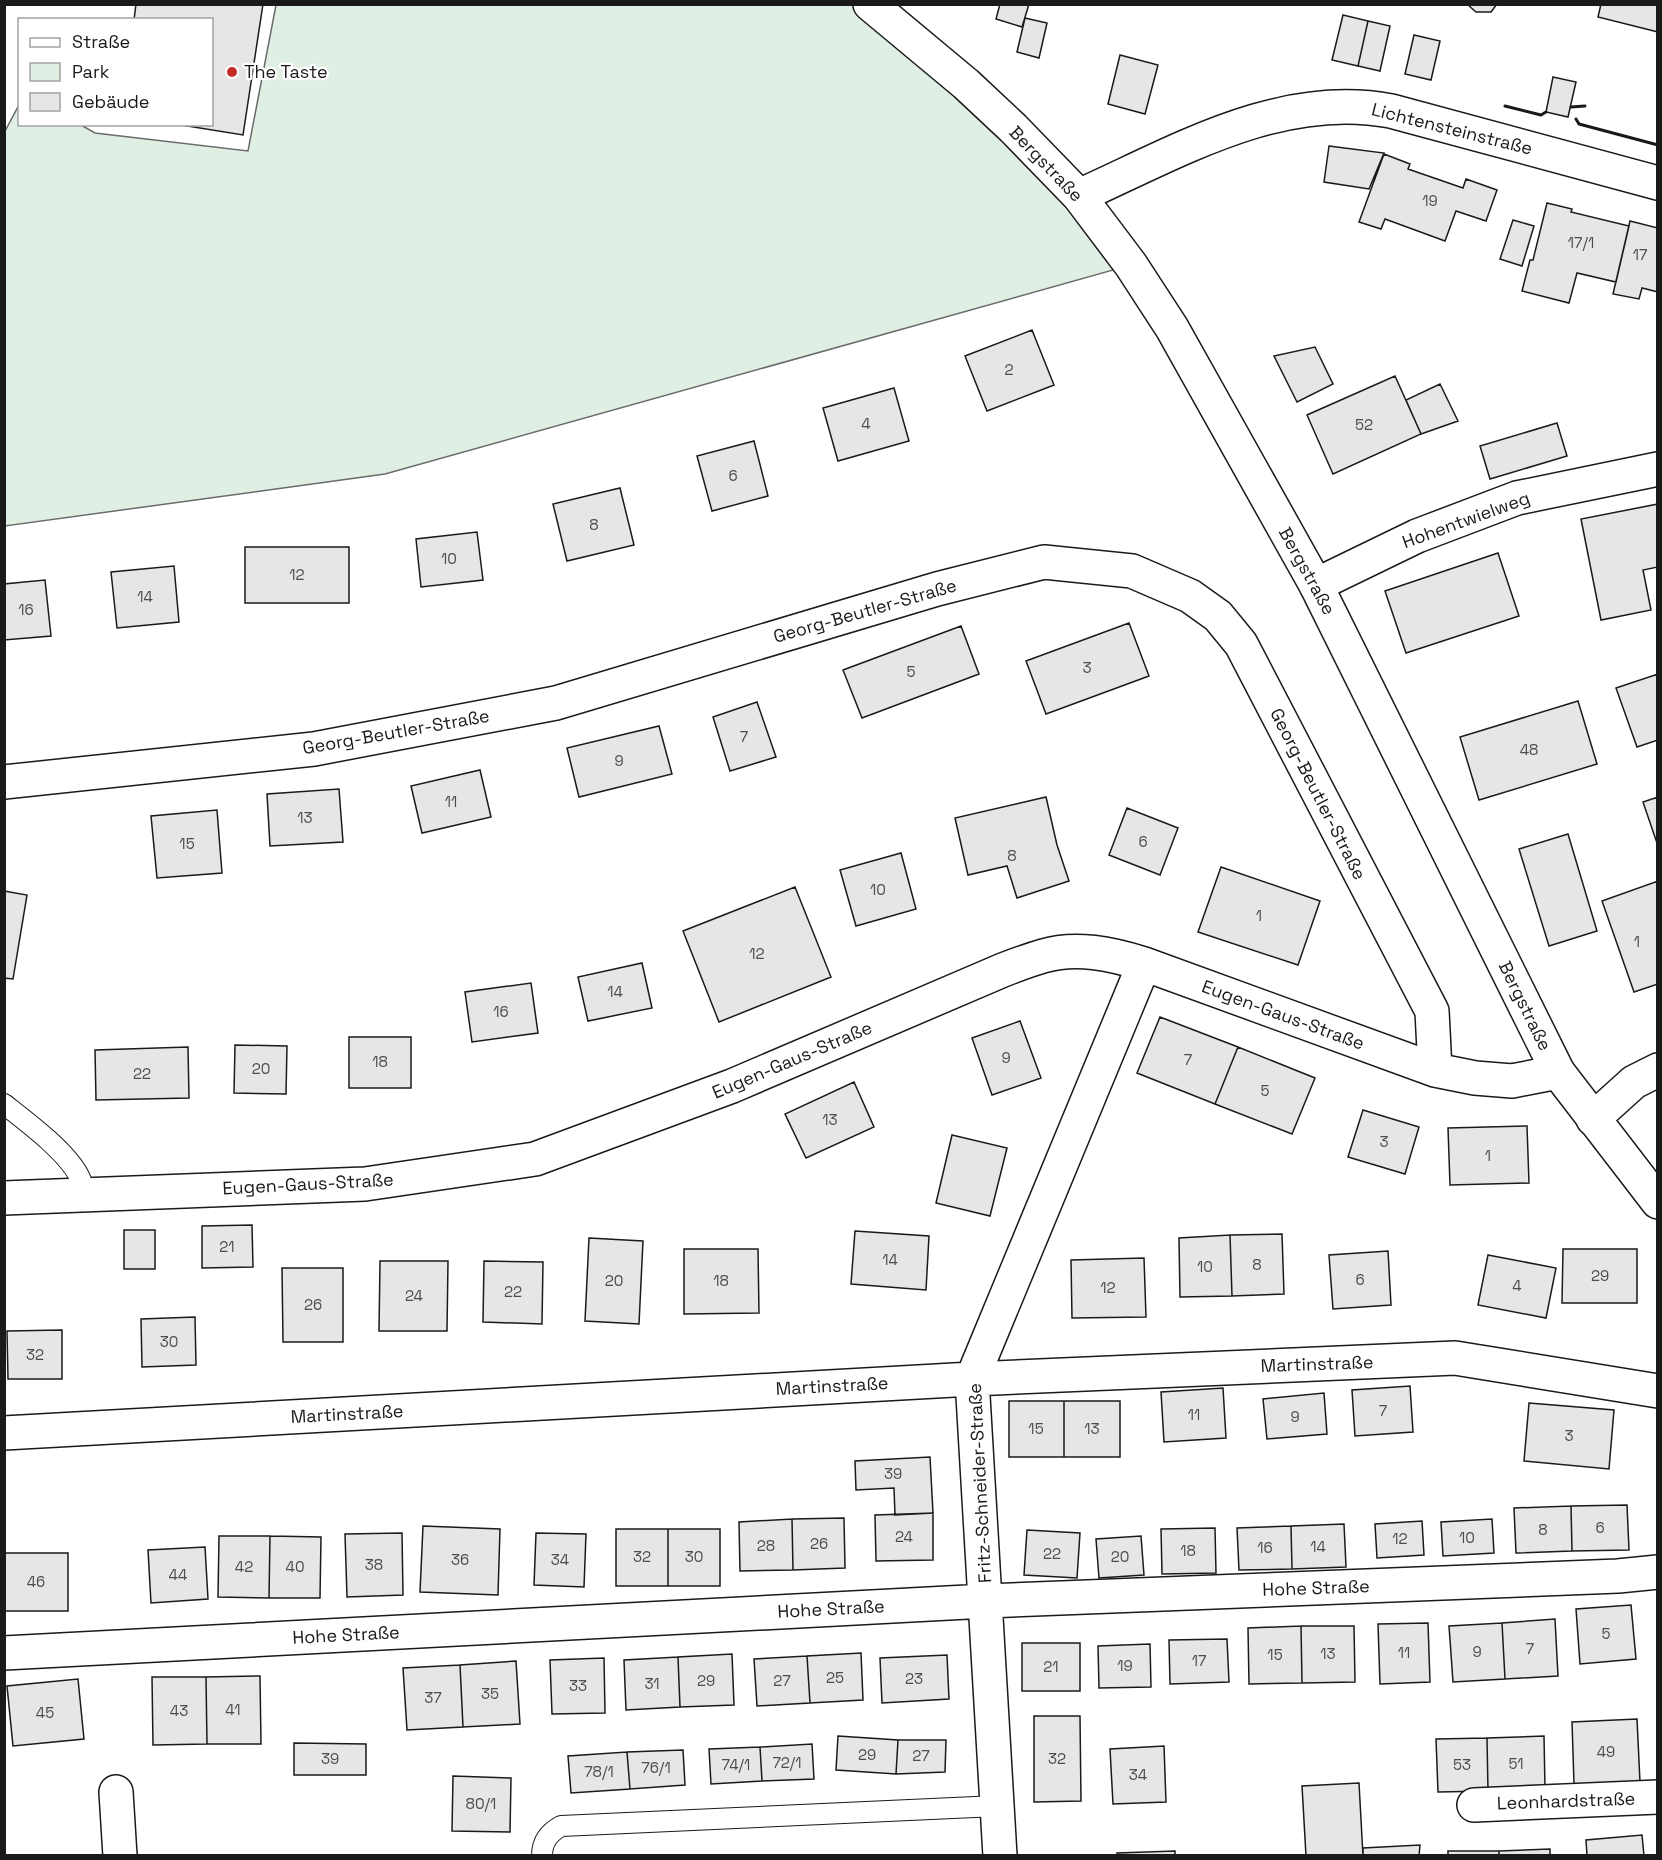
<svg xmlns="http://www.w3.org/2000/svg" width="1662" height="1860" font-family="'Space Grotesk',sans-serif">
	<rect width="100%" height="100%" fill="#fff"/>
	<!-- green -->
	<path fill="#e0efe3" stroke="#6a6a6a" stroke-width="1.5" d="M276 5H869L1131 265 385 474 5 526 4 133 19 105 20 124 81 125 95 133 248 151Z"/>
	<!-- building -->
	<path fill="#e6e6e6" stroke="#1a1a1a" stroke-width="1.5" d="M136 4H263L243 135 175 124H212V20H134Z
		M1000 4H1029L1022 27 996 19Z
		M1467 4H1497L1491 12H1476Z
		M1601 4H1658V32L1598 17Z
		M1343 15 1368 21 1358 66 1332 60Z
		M1025 18 1047 23 1039 58 1017 52Z
		M1368 21 1390 26 1380 71 1358 66Z
		M1414 35 1440 41 1431 80 1405 74Z
		M1120 55 1158 65 1145 114 1108 104Z
		M1553 77 1576 82 1568 117 1546 112Z
		M1329 146 1384 153 1369 189 1324 182Z
		M1384 154 1410 164 1408 169 1463 188 1466 179 1497 190 1486 221 1456 211 1445 241 1385 219 1381 229 1359 222Z
		M1547 203 1572 209 1571 212 1629 226 1616 282 1577 273 1569 303 1522 291 1530 260H1533Z
		M1513 220 1534 226 1522 266 1500 259Z
		M1630 221 1658 228V292L1642 288 1639 299 1613 294Z
		M1032 330 1054 385 987 411 965 356Z
		M1315 347 1333 384 1297 402 1274 356Z
		M1395 376 1421 434 1333 474 1307 415Z
		M1440 384 1458 421 1421 434 1406 400Z
		M894 388 909 441 838 461 823 408Z
		M1557 423 1567 456 1490 479 1480 446Z
		M754 441 768 496 712 511 697 456Z
		M620 488 634 545 567 561 553 504Z
		M1658 504V567L1643 570 1651 610 1601 620 1581 519Z
		M477 532 483 580 421 587 416 539Z
		M245 547H349V603H245Z
		M1498 553 1519 616 1406 653 1385 591Z
		M174 566 179 622 117 628 111 572Z
		M45 580 51 636 4 640V584Z
		M1129 623 1149 676 1046 714 1026 661Z
		M961 626 979 674 862 718 843 670Z
		M1658 674V740L1637 747 1616 688Z
		M1578 701 1597 764 1479 800 1460 737Z
		M757 702 776 757 730 771 713 717Z
		M659 726 672 774 579 797 567 748Z
		M480 770 491 817 422 833 411 786Z
		M339 789 343 842 270 846 267 794Z
		M1046 797 1057 845 1069 881 1017 898 1007 866 968 875 955 818Z
		M1658 797V846L1643 802Z
		M1127 808 1178 828 1160 875 1109 855Z
		M217 810 222 873 157 878 151 816Z
		M1568 834 1597 931 1549 946 1519 849Z
		M901 853 916 909 856 926 840 870Z
		M1221 867 1320 901 1298 965 1198 932Z
		M1658 881V984L1634 992 1602 901Z
		M795 887 831 977 719 1022 683 931Z
		M4 891 27 895 13 979 4 978Z
		M642 963 652 1008 588 1021 578 977Z
		M531 983 538 1033 472 1042 465 992Z
		M1160 1017 1238 1047 1215 1104 1137 1073Z
		M1020 1021 1041 1078 992 1095 972 1038Z
		M349 1037H411V1088H349Z
		M235 1045 287 1046 286 1094 234 1093Z
		M188 1047 189 1098 96 1100 95 1050Z
		M1238 1047 1315 1078 1292 1134 1215 1104Z
		M854 1082 874 1127 806 1158 785 1114Z
		M1363 1110 1419 1127 1405 1174 1348 1157Z
		M1527 1126 1529 1183 1450 1185 1448 1128Z
		M952 1135 1007 1148 990 1216 936 1203Z
		M252 1225 253 1267 202 1268V1226Z
		M124 1230H155V1269H124Z
		M855 1231 929 1236 926 1290 851 1284Z
		M1282 1234 1284 1294 1232 1296 1230 1235Z
		M1230 1235 1232 1296 1180 1297 1179 1238Z
		M589 1238 643 1241 639 1324 585 1321Z
		M684 1249H758L759 1313 684 1314Z
		M1563 1249H1637V1303H1562Z
		M1388 1251 1391 1305 1333 1309 1329 1255Z
		M1488 1255 1556 1268 1546 1318 1478 1305Z
		M1144 1258 1146 1317 1072 1318 1071 1260Z
		M380 1261H448L447 1331H379Z
		M484 1261 543 1262 542 1324 483 1322Z
		M282 1268H343V1342H283Z
		M195 1317 196 1365 142 1367 141 1319Z
		M62 1330V1379H8L7 1331Z
		M1410 1386 1413 1432 1355 1436 1352 1390Z
		M1223 1388 1226 1438 1164 1442 1161 1392Z
		M1324 1393 1327 1434 1267 1439 1263 1399Z
		M1009 1401H1064V1457H1009Z
		M1064 1401H1120V1457H1064Z
		M1529 1403 1614 1410 1609 1469 1524 1461Z
		M930 1457 933 1513 895 1515 894 1488 856 1490 855 1461Z
		M1627 1505 1629 1550 1572 1551 1571 1506Z
		M1571 1506 1572 1551 1516 1553 1514 1508Z
		M933 1513V1560L876 1561 875 1515Z
		M844 1518 845 1568 793 1570 792 1519Z
		M792 1519 793 1570 740 1571 739 1522Z
		M1492 1519 1494 1553 1443 1556 1441 1522Z
		M1422 1521 1424 1555 1377 1558 1375 1524Z
		M1344 1524 1346 1567 1292 1569 1291 1526Z
		M423 1526 500 1529 498 1595 420 1592Z
		M1291 1526 1292 1569 1239 1570 1237 1528Z
		M1215 1528 1216 1573 1162 1574 1161 1529Z
		M616 1529H668V1586H616Z
		M668 1529H720V1586H668Z
		M1027 1530 1080 1533 1077 1578 1024 1575Z
		M402 1533 403 1595 347 1597 345 1534Z
		M536 1533 586 1534 584 1587 534 1585Z
		M219 1536H270L269 1598 218 1597Z
		M270 1536 321 1537 320 1598H269Z
		M1141 1536 1144 1575 1099 1578 1096 1539Z
		M205 1547 208 1599 151 1603 148 1550Z
		M4 1553H68V1611H4Z
		M1631 1605 1636 1659 1580 1664 1576 1609Z
		M1555 1619 1558 1676 1505 1679 1502 1623Z
		M1428 1623 1430 1682 1380 1684 1378 1624Z
		M1502 1623 1505 1679 1453 1682 1449 1626Z
		M1301 1626H1354L1355 1682 1302 1683Z
		M1301 1626 1302 1683 1249 1684 1248 1628Z
		M1227 1639 1229 1682 1170 1684 1169 1640Z
		M1022 1643H1080V1691H1022Z
		M1150 1644 1151 1687 1099 1688 1098 1646Z
		M861 1653 863 1700 810 1703 807 1656Z
		M732 1654 734 1705 680 1707 678 1657Z
		M947 1655 949 1699 882 1703 880 1658Z
		M807 1656 810 1703 757 1706 754 1659Z
		M678 1657 680 1707 626 1710 624 1660Z
		M604 1658 605 1713 552 1714 550 1660Z
		M516 1661 520 1724 463 1727 460 1665Z
		M460 1665 463 1727 407 1730 403 1668Z
		M260 1676 261 1744H207L206 1677Z
		M152 1677H206L207 1744 153 1745Z
		M78 1679 84 1739 13 1746 7 1686Z
		M1034 1716H1080L1081 1801 1034 1802Z
		M1637 1719 1640 1782 1574 1784 1572 1722Z
		M838 1736 898 1740 896 1774 836 1770Z
		M1544 1736 1545 1789 1488 1791 1487 1738Z
		M1487 1738 1488 1791 1438 1792 1436 1739Z
		M898 1740H946L945 1772 896 1774Z
		M294 1743 366 1744V1775H294Z
		M812 1744 814 1779 762 1781 760 1747Z
		M1164 1746 1166 1802 1113 1804 1110 1749Z
		M760 1747 762 1781 711 1784 709 1749Z
		M683 1750 685 1785 630 1789 627 1752Z
		M627 1752 630 1789 571 1793 568 1756Z
		M453 1776 511 1778 510 1832 452 1831Z
		M1359 1783 1363 1856H1306L1302 1786Z
		M1642 1835 1644 1856H1587L1586 1840Z
		M1420 1845 1419 1856H1363V1848Z
		M1550 1849V1856H1499V1851Z
		M1175 1851V1856H1117V1853Z
		M1448 1851H1499V1856H1448Z"/>
	<g fill="none" stroke-linecap="round" stroke-linejoin="round">
		<defs>
			<path id="service" d="M4 1104C27 1122 66 1151 79 1176 82 1182 84 1188 86 1194
				M542 1856C542 1841 549 1833 561 1826L997 1806"/>
			<path id="minor" d="M1079 196C1177 152 1280 90 1391 111L1658 183
				M1316 585 1417 536 1517 498 1658 469
				M4 782 314 749 556 703 937 589 1044 562 1132 571 1190 596 1218 616 1241 644 1432 1011 1435 1070
				M1593 1119 1634 1082 1658 1070
				M4 1198 365 1184 535 1159 732 1086 1003 970C1016 965 1029 960 1043 956 1076 946 1112 954 1144 964L1435 1070 1475 1078 1512 1081 1558 1072
				M4 1433 972 1379 1455 1358 1658 1391
				M4 1653 986 1601 1618 1576 1658 1572
				M116 1792 120 1856
				M1474 1805 1658 1797
				M1000 1856 972 1379 1144 964"/>
			<path id="tertiary" d="M870 4 966 84 1013 128 1079 196 1131 265 1172 328 1316 585 1558 1072 1658 1202"/>
		</defs>
		<!-- service casing -->
		<use href="#service" stroke="#1a1a1a" stroke-width="22"/>
		<!-- minor casing -->
		<use href="#minor" stroke="#1a1a1a" stroke-width="36"/>
		<!-- tertiary casing -->
		<use href="#tertiary" stroke="#1a1a1a" stroke-width="36"/>
		<!-- service -->
		<use href="#service" stroke="#fff" stroke-width="20"/>
		<!-- minor -->
		<use href="#minor" stroke="#fff" stroke-width="33"/>
		<!-- tertiary -->
		<use href="#tertiary" stroke="#fff" stroke-width="33"/>
		<!-- wall -->
		<path stroke="#1a1a1a" stroke-width="3" d="M1505 106 1541 115 1546 112
			M1571 107 1585 106
			M1576 119 1579 124 1658 145"/>
	</g>
	<!-- markers -->
	<circle fill="#c62828" stroke="#fff" stroke-width="2" cx="232" cy="72" r="6"/>
	<g text-anchor="middle" stroke-width="4.5" stroke-linejoin="round" paint-order="stroke">
		<!-- number labels -->
		<g font-size="15" fill="#4d4d4d">
			<text x="1430" y="206">19</text>
			<text x="1581" y="248">17/1</text>
			<text x="1640" y="260">17</text>
			<text x="1009" y="375">2</text>
			<text x="866" y="429">4</text>
			<text x="1364" y="430">52</text>
			<text x="733" y="481">6</text>
			<text x="594" y="530">8</text>
			<text x="449" y="564">10</text>
			<text x="297" y="580">12</text>
			<text x="145" y="602">14</text>
			<text x="26" y="615">16</text>
			<text x="1087" y="673">3</text>
			<text x="911" y="677">5</text>
			<text x="744" y="742">7</text>
			<text x="1529" y="755">48</text>
			<text x="619" y="766">9</text>
			<text x="451" y="807">11</text>
			<text x="305" y="823">13</text>
			<text x="1143" y="847">6</text>
			<text x="187" y="849">15</text>
			<text x="1012" y="861">8</text>
			<text x="878" y="895">10</text>
			<text x="1259" y="921">1</text>
			<text x="1637" y="947">1</text>
			<text x="757" y="959">12</text>
			<text x="615" y="997">14</text>
			<text x="501" y="1017">16</text>
			<text x="1006" y="1063">9</text>
			<text x="1188" y="1065">7</text>
			<text x="380" y="1067">18</text>
			<text x="261" y="1074">20</text>
			<text x="142" y="1079">22</text>
			<text x="1265" y="1096">5</text>
			<text x="830" y="1125">13</text>
			<text x="1384" y="1147">3</text>
			<text x="1488" y="1161">1</text>
			<text x="227" y="1252">21</text>
			<text x="890" y="1265">14</text>
			<text x="1257" y="1270">8</text>
			<text x="1205" y="1272">10</text>
			<text x="1600" y="1281">29</text>
			<text x="1360" y="1285">6</text>
			<text x="614" y="1286">20</text>
			<text x="721" y="1286">18</text>
			<text x="1517" y="1291">4</text>
			<text x="1108" y="1293">12</text>
			<text x="513" y="1297">22</text>
			<text x="414" y="1301">24</text>
			<text x="313" y="1310">26</text>
			<text x="169" y="1347">30</text>
			<text x="35" y="1360">32</text>
			<text x="1383" y="1416">7</text>
			<text x="1194" y="1420">11</text>
			<text x="1295" y="1422">9</text>
			<text x="1036" y="1434">15</text>
			<text x="1092" y="1434">13</text>
			<text x="1569" y="1441">3</text>
			<text x="893" y="1479">39</text>
			<text x="1600" y="1533">6</text>
			<text x="1543" y="1535">8</text>
			<text x="904" y="1542">24</text>
			<text x="1467" y="1543">10</text>
			<text x="1400" y="1544">12</text>
			<text x="819" y="1549">26</text>
			<text x="766" y="1551">28</text>
			<text x="1318" y="1552">14</text>
			<text x="1265" y="1553">16</text>
			<text x="1188" y="1556">18</text>
			<text x="1052" y="1559">22</text>
			<text x="642" y="1562">32</text>
			<text x="694" y="1562">30</text>
			<text x="1120" y="1562">20</text>
			<text x="460" y="1565">36</text>
			<text x="560" y="1565">34</text>
			<text x="374" y="1570">38</text>
			<text x="244" y="1572">42</text>
			<text x="295" y="1572">40</text>
			<text x="178" y="1580">44</text>
			<text x="36" y="1587">46</text>
			<text x="1606" y="1639">5</text>
			<text x="1530" y="1654">7</text>
			<text x="1477" y="1657">9</text>
			<text x="1404" y="1658">11</text>
			<text x="1328" y="1659">13</text>
			<text x="1275" y="1660">15</text>
			<text x="1199" y="1666">17</text>
			<text x="1125" y="1671">19</text>
			<text x="1051" y="1672">21</text>
			<text x="835" y="1683">25</text>
			<text x="914" y="1684">23</text>
			<text x="706" y="1686">29</text>
			<text x="782" y="1686">27</text>
			<text x="652" y="1689">31</text>
			<text x="578" y="1691">33</text>
			<text x="490" y="1699">35</text>
			<text x="433" y="1703">37</text>
			<text x="233" y="1715">41</text>
			<text x="179" y="1716">43</text>
			<text x="45" y="1718">45</text>
			<text x="1606" y="1757">49</text>
			<text x="867" y="1760">29</text>
			<text x="921" y="1761">27</text>
			<text x="330" y="1764">39</text>
			<text x="1057" y="1764">32</text>
			<text x="787" y="1768">72/1</text>
			<text x="1516" y="1769">51</text>
			<text x="736" y="1770">74/1</text>
			<text x="1462" y="1770">53</text>
			<text x="656" y="1773">76/1</text>
			<text x="599" y="1777">78/1</text>
			<text x="1138" y="1780">34</text>
			<text x="481" y="1809">80/1</text>
		</g>
		<!-- poi labels -->
		<g font-size="18" fill="#1a1a1a" stroke="#fff" text-anchor="start">
			<text x="244" y="78">The Taste</text>
		</g>
		<!-- street labels -->
		<g font-size="18" fill="#1a1a1a" stroke="#fff">
			<text transform="translate(1452 129) rotate(14)" y="6">Lichtensteinstraße</text>
			<text transform="translate(1046 164) rotate(46)" y="6">Bergstraße</text>
			<text transform="translate(1466 520) rotate(-20)" y="6">Hohentwielweg</text>
			<text transform="translate(1307 571) rotate(61)" y="6">Bergstraße</text>
			<text transform="translate(865 611) rotate(-16)" y="6">Georg-Beutler-Straße</text>
			<text transform="translate(396 732) rotate(-10)" y="6">Georg-Beutler-Straße</text>
			<text transform="translate(1318 794) rotate(63)" y="6">Georg-Beutler-Straße</text>
			<text transform="translate(1525 1006) rotate(64)" y="6">Bergstraße</text>
			<text transform="translate(1283 1015) rotate(20)" y="6">Eugen-Gaus-Straße</text>
			<text transform="translate(792 1060) rotate(-23)" y="6">Eugen-Gaus-Straße</text>
			<text transform="translate(308 1184) rotate(-3)" y="6">Eugen-Gaus-Straße</text>
			<text transform="translate(1317 1364) rotate(-2)" y="6">Martinstraße</text>
			<text transform="translate(832 1386) rotate(-3)" y="6">Martinstraße</text>
			<text transform="translate(347 1414) rotate(-3)" y="6">Martinstraße</text>
			<text transform="translate(980 1483) rotate(-93)" y="6">Fritz-Schneider-Straße</text>
			<text transform="translate(1316 1588) rotate(-2)" y="6">Hohe Straße</text>
			<text transform="translate(831 1609) rotate(-3)" y="6">Hohe Straße</text>
			<text transform="translate(346 1635) rotate(-3)" y="6">Hohe Straße</text>
			<text transform="translate(1566 1801) rotate(-2)" y="6">Leonhardstraße</text>
		</g>
	</g>
	<!-- border -->
	<rect width="1662" height="1860" fill="none" stroke="#1a1a1a" stroke-width="12"/>
	<!-- legend -->
	<rect x="18" y="18" width="195" height="108" fill="#ffffff" stroke="#a3a3a3" stroke-width="1.5"/>
	<rect x="30" y="38" width="30" height="9" fill="#ffffff" stroke="#a3a3a3" stroke-width="1.5"/>
	<text x="72" y="48" font-size="18" fill="#1a1a1a">Straße</text>
	<rect x="30" y="63" width="30" height="18" fill="#e0efe3" stroke="#a3a3a3" stroke-width="1.5"/>
	<text x="72" y="78" font-size="18" fill="#1a1a1a">Park</text>
	<rect x="30" y="93" width="30" height="18" fill="#e6e6e6" stroke="#a3a3a3" stroke-width="1.5"/>
	<text x="72" y="108" font-size="18" fill="#1a1a1a">Gebäude</text>
</svg>
